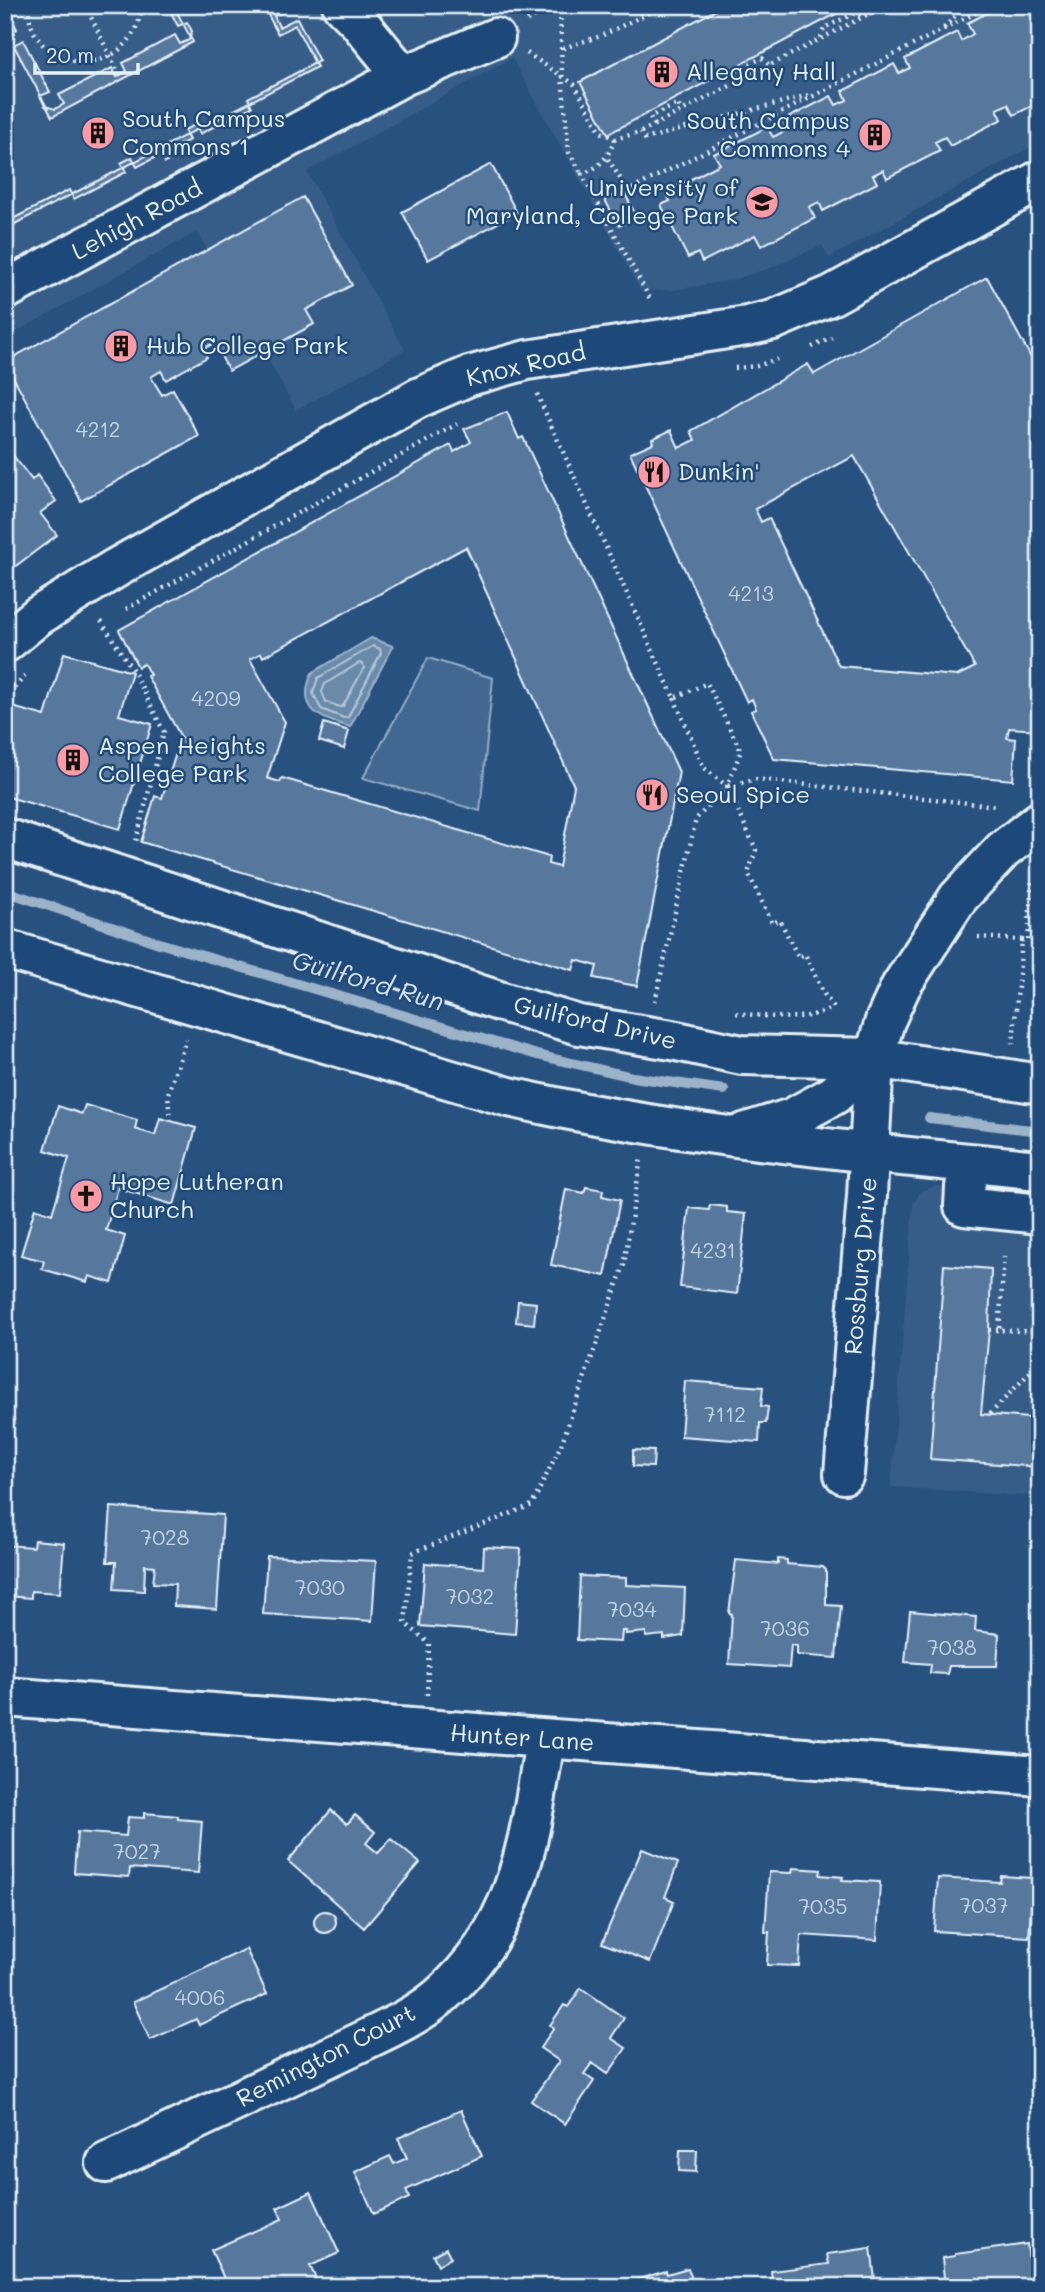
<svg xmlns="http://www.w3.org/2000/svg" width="1045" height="2292" font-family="Mali,sans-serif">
	<rect width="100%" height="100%" fill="#27517f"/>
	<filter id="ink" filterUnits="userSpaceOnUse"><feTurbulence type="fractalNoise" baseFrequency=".0143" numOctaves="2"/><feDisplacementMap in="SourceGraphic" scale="14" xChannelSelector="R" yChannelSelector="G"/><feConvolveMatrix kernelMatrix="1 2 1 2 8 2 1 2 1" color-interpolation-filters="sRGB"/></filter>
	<g filter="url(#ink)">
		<!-- built -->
		<path fill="#355d88" d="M5 5H1040V142L829 258 822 245 773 267 733 280 674 290 641 291 512 58 307 172 405 350 296 410 197 232 5 338Z
			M936 1186 1040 1198V1497L891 1487 913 1204 921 1191Z"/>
		<!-- green -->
		<path fill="#436891" stroke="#96acc4" stroke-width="2" d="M428 658 493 678 480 811 363 778Z"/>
		<!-- water -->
		<path fill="#6b8aaa" stroke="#9db3c9" stroke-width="2" d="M371 638 393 646 350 727C319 718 296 710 312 673Z"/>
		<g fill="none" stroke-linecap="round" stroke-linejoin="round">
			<!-- shore -->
			<path stroke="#b6c8d9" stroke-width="2" d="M373 646 380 649 381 653 348 717 344 718 321 709 313 693 318 678Z
				M359 663 363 664 364 668 343 706 340 707 326 702 322 692 325 684Z"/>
			<!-- stream -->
			<path stroke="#9db3c9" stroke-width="10" d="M5 891 159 943 537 1055 633 1077 724 1090
				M929 1118 1040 1131"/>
		</g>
		<!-- building -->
		<path fill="#57789d" stroke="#e8f1f8" stroke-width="2" fill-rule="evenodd" d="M5 5 17 29 8 34 14 45 23 40 50 92 40 96 45 106 55 109 64 104 59 95 112 68 117 77 127 71 123 63 175 35 180 44 189 40 192 31 187 22 178 26 167 5H279L283 12 274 16 279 27 297 18 319 61 248 98 252 107 200 134 195 125 184 130 189 140 137 167 132 157 121 163 126 172 74 199 69 190 5 223Z
			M173 5H263L278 34 295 25 317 67 5 229V29L52 117 193 42Z
			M725 5H853L608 134 580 82Z
			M1003 5H1024L1025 8 1040 5V102L1014 115 1008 104 997 109 1002 119 950 146 945 137 935 142 940 151 887 178 883 170 873 175 877 183 823 211 819 202 809 207 815 218 761 246 755 235 702 262 698 253 688 258 661 205 670 201 666 192 720 164 714 154 767 127 773 137 783 132 778 123 831 96 836 105 847 100 843 91 894 64 899 73 910 68 905 59 957 32 961 41 973 34 967 23Z
			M491 164 517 213 428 260 402 212Z
			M623 190 637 217 619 226 605 200Z
			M303 197 352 285 306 310 314 324 229 371 214 343 203 349 207 357 166 380 161 371 151 377 162 395 173 389 199 436 81 501 5 362Z
			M987 277 1040 374V730L1009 728 1007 738 1016 739 1013 780 774 759 751 711 756 709 752 699 747 702 630 453 653 443 652 439 671 430 679 448 695 440 691 431 808 364 814 374ZM854 456 975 667 957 676 839 666 769 518 761 522 755 509Z
			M507 412 519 439 523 437 679 772 637 986 594 978 597 966 576 960 573 970 141 842 155 796 162 798 181 737 147 676 150 675 144 664 138 667 119 630 451 445 454 452 471 442 464 429ZM466 547 574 786 559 867 548 864 549 857 282 778 280 782 267 778 285 722 250 659 261 653 263 657Z
			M5 445 32 480 37 475 56 501 40 513 57 535 5 574Z
			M64 653 132 672 119 715 152 724 120 829 5 796V705L45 716Z
			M324 723 349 731 344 749 319 741Z
			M85 1105 137 1120 135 1129 155 1135 160 1118 196 1128 174 1205 118 1188 106 1230 125 1236 112 1283 89 1276 87 1282 42 1269 44 1261 21 1255 35 1208 52 1214 69 1158 45 1150 58 1106 82 1114Z
			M586 1187 603 1190 602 1196 620 1200 605 1276 551 1265 566 1189 584 1193Z
			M710 1205 727 1207V1212L746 1214 737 1294 680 1287 689 1208 709 1210Z
			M944 1265 991 1269 989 1330 981 1414 1040 1419V1467L930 1459Z
			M518 1301 536 1303 534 1324 516 1322Z
			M685 1381 763 1387 761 1406 768 1407 766 1423H760L759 1442 681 1436Z
			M633 1450 654 1451 653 1467 633 1466Z
			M111 1507 223 1515 217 1609 174 1606 175 1584 153 1583 155 1566 145 1565 144 1591 114 1589 116 1562H107Z
			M34 1540 64 1543 60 1593 31 1591V1598L5 1596V1545L33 1547Z
			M484 1547 521 1549 515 1634 420 1626 425 1563 483 1568Z
			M267 1556 376 1561 372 1621 263 1614Z
			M778 1559 787 1560V1564L823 1567 826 1570V1605L841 1606 836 1658 797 1655V1646L791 1645 789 1668 729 1664 732 1614 729 1613 736 1560 778 1564Z
			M580 1576 626 1578V1585L685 1588 683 1636 664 1639V1635L646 1637V1632L625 1634 626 1631H622L621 1642 577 1640Z
			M910 1611 976 1617 975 1631 999 1634 997 1666H949L947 1674 930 1673 931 1664 905 1662Z
			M331 1810 347 1824 355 1815 375 1832 366 1843 378 1853 391 1839 420 1863 364 1928 288 1861Z
			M144 1813 178 1816V1819L202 1821 198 1873 130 1868 129 1877 74 1873 77 1832 126 1836 128 1817 144 1818Z
			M642 1849 678 1863 665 1897 674 1901 650 1962 602 1943Z
			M793 1868 821 1870 820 1875 843 1877 842 1880 880 1882 877 1940 801 1935 799 1966 767 1965 769 1932H765L769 1872 792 1873Z
			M1001 1876 1033 1878 1029 1937 934 1931 938 1878 1000 1882Z
			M314 1922a11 11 0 1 1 22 0a11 11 0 1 1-22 0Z
			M246 1949 267 1994 199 2025 196 2019 150 2040 133 2002Z
			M581 1988 624 2018 611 2038 626 2048 608 2074 592 2063 584 2074 594 2081 565 2124 531 2101 559 2061 540 2048 554 2028 550 2025 564 2005 568 2007Z
			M461 2110 482 2156 406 2190 409 2198 374 2214 355 2172 390 2156 394 2164 407 2158 398 2138Z
			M680 2150H697L696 2172 679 2171Z
			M311 2192 339 2253 310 2266 318 2283 310 2287H228L211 2250 282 2219 277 2208Z
			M1027 2244 1032 2287H924L923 2281 944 2278 942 2258 955 2256V2254Z
			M446 2248 451 2258 438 2265 433 2255Z
			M871 2248 876 2287H773L771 2271 829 2264 827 2254Z
			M688 2268 695 2287H618V2285L666 2271 667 2274Z
			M5 2277 27 2282 26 2285 35 2287H5Z"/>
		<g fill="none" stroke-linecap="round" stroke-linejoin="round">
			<defs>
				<path id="minor" d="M342 5 358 21 403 76
					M5 290 403 76 495 38
					M5 643 38 616 116 568 418 398 469 376 527 360 747 326 773 320 832 295 1040 180
					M5 838 502 1002 579 1025 672 1040 742 1055 874 1058 1040 1084
					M5 949 509 1097C683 1137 862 1152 1040 1170
					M744 1133 792 1118 834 1095 874 1058
					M970 1163 965 1187 964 1206 1040 1214
					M844 1474 867 1196 874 1058 885 1021 901 986 958 898 1003 850 1040 821
					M5 1697 1040 1776
					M106 2163 365 2040C390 2028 418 2015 439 1997 520 1927 529 1840 545 1740"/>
			</defs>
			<!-- minor casing -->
			<use href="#minor" stroke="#e8f1f8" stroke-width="44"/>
			<!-- path -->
			<path stroke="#e8f1f8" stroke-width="4.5" stroke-dasharray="2 5" stroke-linecap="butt" d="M29 5C25 73 132 88 142 5
				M85 5 122 80
				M560 5 562 76 569 152 582 174
				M527 21 558 5
				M944 28 965 5
				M821 38 824 28 855 13 863 17
				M563 48 601 36 665 5
				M527 53 574 84 601 132 615 139 641 132 886 5
				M736 83 735 71 762 58 770 66
				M655 125 650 117 678 104 681 111
				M641 132 645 139 809 95
				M615 139C608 157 601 167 582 174L650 299
				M159 149 167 164
				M608 159 628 191 991 5
				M812 347 832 338
				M735 368 757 366 777 359
				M537 394 674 698 707 683 741 751 727 786 696 819 655 1001
				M126 609 457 424
				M101 621 134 672 164 732 135 845
				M5 698 26 675
				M674 698 704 768 727 786 756 850 748 873 772 923 780 920 798 957 805 954 824 994 833 1006C808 1025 763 1015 734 1013
				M728 786 755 779 995 806
				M978 937 1022 940 1013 1044
				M1022 940 1028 941 1032 878
				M170 1121 168 1094 186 1039
				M1004 1256 999 1330 1040 1332
				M989 1330H999
				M1039 1364 1040 1350
				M990 1414 1038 1364
				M427 1695 429 1643 405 1623 412 1553 532 1505 561 1445 624 1265 641 1158"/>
			<!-- minor -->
			<use href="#minor" stroke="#1f4a7a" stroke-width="38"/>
		</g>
	</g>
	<!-- icons -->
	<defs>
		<symbol id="building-disc" viewBox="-11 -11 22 22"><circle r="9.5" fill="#ff9aa2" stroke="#1f4a7a"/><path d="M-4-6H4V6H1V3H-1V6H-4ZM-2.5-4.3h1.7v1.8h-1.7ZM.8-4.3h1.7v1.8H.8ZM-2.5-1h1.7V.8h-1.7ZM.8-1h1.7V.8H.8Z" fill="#111"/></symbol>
		<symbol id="university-disc" viewBox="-11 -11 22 22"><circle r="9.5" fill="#ff9aa2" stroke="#1f4a7a"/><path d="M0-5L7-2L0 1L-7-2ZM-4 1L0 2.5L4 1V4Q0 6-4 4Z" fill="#111"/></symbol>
		<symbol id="restaurant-disc" viewBox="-11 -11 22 22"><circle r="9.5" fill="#ff9aa2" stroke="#1f4a7a"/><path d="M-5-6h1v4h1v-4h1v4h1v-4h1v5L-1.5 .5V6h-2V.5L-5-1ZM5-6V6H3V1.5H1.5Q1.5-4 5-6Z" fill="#111"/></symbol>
		<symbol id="church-disc" viewBox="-11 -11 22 22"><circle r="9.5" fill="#ff9aa2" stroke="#1f4a7a"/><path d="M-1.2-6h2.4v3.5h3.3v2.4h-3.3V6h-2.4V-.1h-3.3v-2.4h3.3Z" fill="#111"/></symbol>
	</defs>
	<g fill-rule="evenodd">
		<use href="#building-disc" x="643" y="53" width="38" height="38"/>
		<use href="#building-disc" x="79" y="114" width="38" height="38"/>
		<use href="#building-disc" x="856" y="116" width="38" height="38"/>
		<use href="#university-disc" x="743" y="183" width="38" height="38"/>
		<use href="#building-disc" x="102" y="327" width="38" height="38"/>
		<use href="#restaurant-disc" x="635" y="453" width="38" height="38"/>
		<use href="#building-disc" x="54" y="741" width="38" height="38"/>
		<use href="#restaurant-disc" x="633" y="776" width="38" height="38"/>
		<use href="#church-disc" x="67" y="1177" width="38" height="38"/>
	</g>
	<g text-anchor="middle" stroke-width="5" stroke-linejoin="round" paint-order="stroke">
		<!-- number labels -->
		<g font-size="21" fill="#c4d3e1">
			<text x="98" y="437">4212</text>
			<text x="751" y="601">4213</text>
			<text x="216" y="706">4209</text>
			<text x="713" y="1258">4231</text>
			<text x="725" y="1422">7112</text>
			<text x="165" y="1545">7028</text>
			<text x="320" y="1595">7030</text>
			<text x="470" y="1604">7032</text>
			<text x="632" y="1617">7034</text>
			<text x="785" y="1636">7036</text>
			<text x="952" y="1655">7038</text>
			<text x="137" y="1859">7027</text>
			<text x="984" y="1913">7037</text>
			<text x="823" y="1914">7035</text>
			<text x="200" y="2005">4006</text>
		</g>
		<!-- poi labels -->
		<g font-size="24" fill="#e8f1f8" stroke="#1f4a7a" text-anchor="start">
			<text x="686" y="80">Allegany Hall</text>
			<text x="122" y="127">South Campus<tspan x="122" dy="28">Commons 1</tspan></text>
			<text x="850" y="129" text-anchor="end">South Campus<tspan x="850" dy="28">Commons 4</tspan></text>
			<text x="738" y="196" text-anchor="end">University of<tspan x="738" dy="28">Maryland, College Park</tspan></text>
			<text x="146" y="354">Hub College Park</text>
			<text x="678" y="480">Dunkin'</text>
			<text x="98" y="754">Aspen Heights<tspan x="98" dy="28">College Park</tspan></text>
			<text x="676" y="803">Seoul Spice</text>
			<text x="110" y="1190">Hope Lutheran<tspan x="110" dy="28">Church</tspan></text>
		</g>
		<!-- street labels -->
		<g font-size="24" fill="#e8f1f8" stroke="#1f4a7a">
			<text transform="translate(137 220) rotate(-28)" y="8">Lehigh Road</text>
			<text transform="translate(526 365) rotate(-13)" y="8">Knox Road</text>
			<text transform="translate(595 1023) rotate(13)" y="8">Guilford Drive</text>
			<text transform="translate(861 1266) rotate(-85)" y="8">Rossburg Drive</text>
			<text transform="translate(522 1738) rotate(4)" y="8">Hunter Lane</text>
			<text transform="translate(326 2056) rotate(-27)" y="8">Remington Court</text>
		</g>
		<!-- water labels -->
		<g font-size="26" font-style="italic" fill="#d5e2ec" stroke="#1f4a7a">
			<text transform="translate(368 981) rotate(16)" y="9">Guilford Run</text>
		</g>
	</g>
	<!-- margin -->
	<rect width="1045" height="2292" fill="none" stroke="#1f4a7a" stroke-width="28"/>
	<rect x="14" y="14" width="1017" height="2264" fill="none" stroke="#e8f1f8" stroke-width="2.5" filter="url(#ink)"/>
	<!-- scale -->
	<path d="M35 63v10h103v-10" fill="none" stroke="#e8f1f8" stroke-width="3.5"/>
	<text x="46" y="63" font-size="21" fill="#e8f1f8" stroke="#1f4a7a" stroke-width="5" paint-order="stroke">20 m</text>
</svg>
